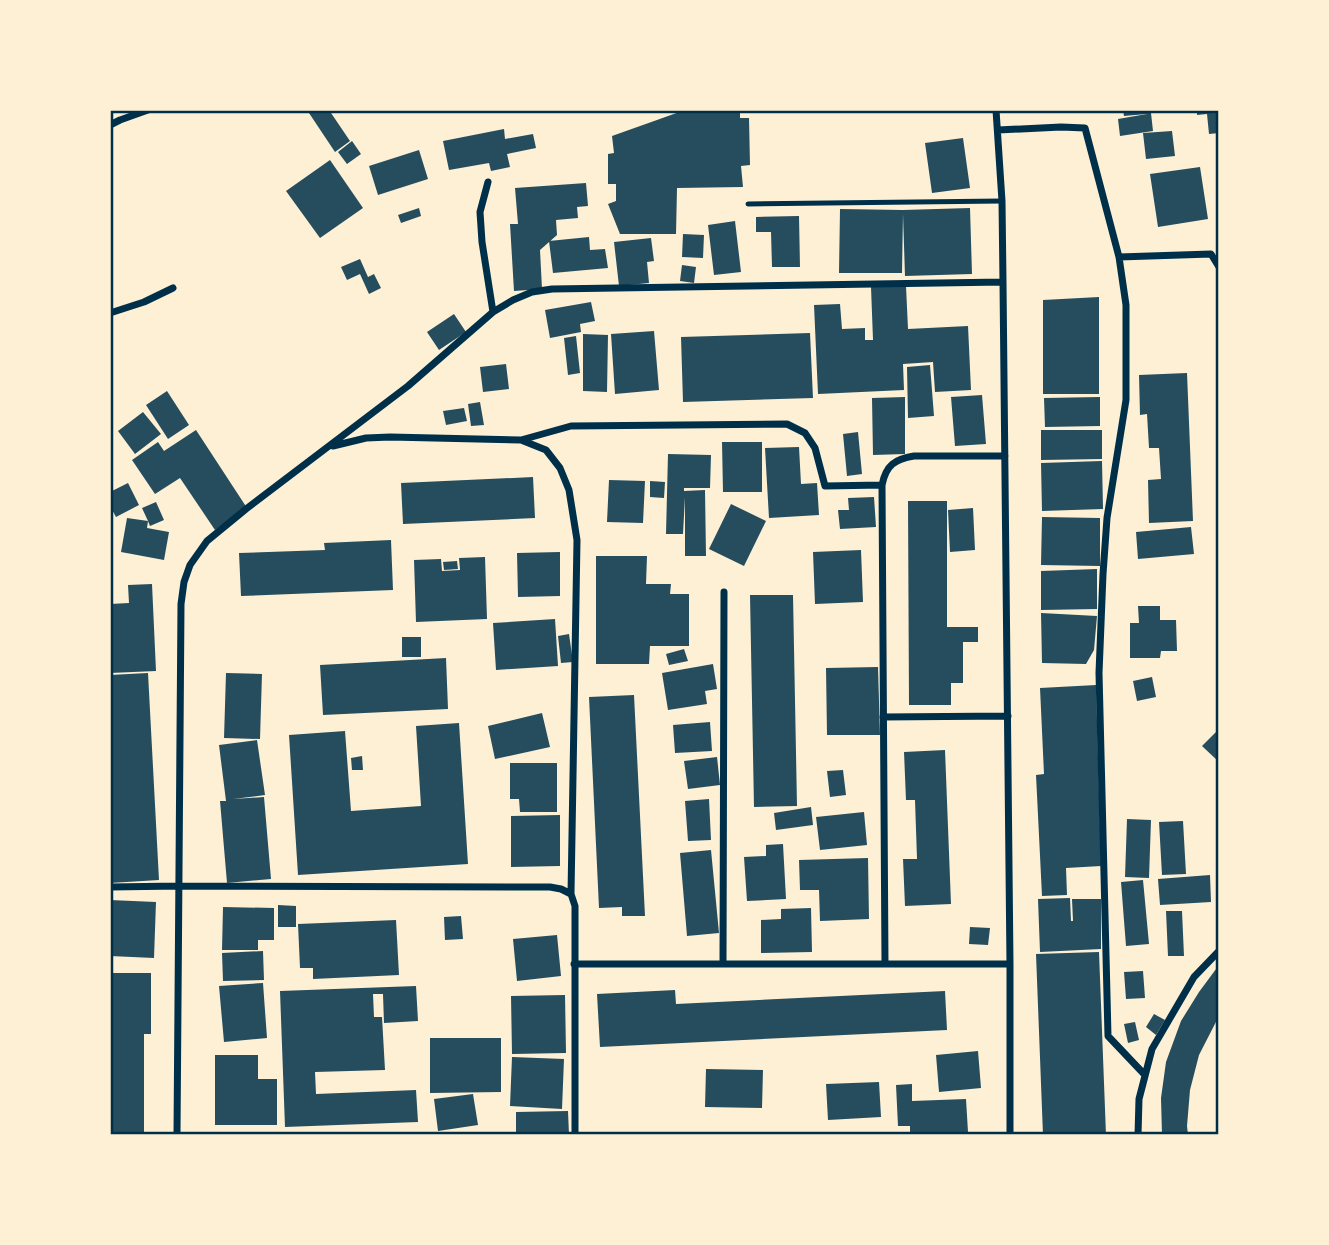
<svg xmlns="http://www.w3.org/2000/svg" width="1329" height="1245" font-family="'Times New Roman',serif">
	<rect width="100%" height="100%" fill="#fdf0d5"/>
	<!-- building -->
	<path fill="#264d5e" d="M307 110H329L350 141 335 152Z
		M685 110H740V118H749L750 165 741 166 743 187 677 188 676 234H620L608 204 616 201V184H608V154L614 153 612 136Z
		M1123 110H1162V112L1151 113 1153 131 1120 136 1118 119 1147 114 1124 116Z
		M1197 110H1219V133L1209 134 1207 114 1197 115Z
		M504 129 505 139 533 134 536 148 507 154 510 167 491 171 489 163 449 170 443 141Z
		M1172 131 1175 156 1146 159 1143 133Z
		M963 138 970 188 932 193 925 143Z
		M352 141 361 154 347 164 338 152Z
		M419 150 428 179 378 195 369 166Z
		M330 160 363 208 320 238 286 191Z
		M1200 167 1208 219 1158 227 1150 174Z
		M586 183 588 206 577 207 578 218 556 220 557 235 540 250 542 289 514 291 510 224H518L515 188Z
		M419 208 421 216 401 223 398 215Z
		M970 208 972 274 905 276 903 214 902 273H839L840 209 903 210Z
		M799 216 800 267H772L771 232H756V217Z
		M735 221 741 272 714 275 708 225Z
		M683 234 704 235 703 258 682 257Z
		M589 237 590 250 605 249 608 268 553 273 549 241Z
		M651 238 654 261 647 262 649 283 619 286 614 242Z
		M360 259 368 277 374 274 381 288 369 294 360 274 347 280 341 267Z
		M682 265 696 267 694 283 680 281Z
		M906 286 908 329 968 326 971 390 935 392 933 362 903 364 904 390 818 394 814 305 840 304 842 329 865 328V340H873L871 287Z
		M1099 297V394H1043V300Z
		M591 302 595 321 580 324 581 332 550 338 545 310Z
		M454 314 466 332 439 350 427 332Z
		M654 331 659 390 615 394 611 334Z
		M810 333 813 398 683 402 681 337Z
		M583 334 608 335 607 392 583 391Z
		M576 336 580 373 568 375 564 338Z
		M506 364 509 389 483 392 480 367Z
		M930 365 934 416 908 418 907 367Z
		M1187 373 1193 521 1149 523 1148 480 1161 479 1159 448H1149L1147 414 1140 415 1139 375Z
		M167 391 189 425 168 439 146 405Z
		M982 395 986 444 955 446 951 397Z
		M905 397V454L873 455 872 398Z
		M1100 397V426L1045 427 1044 398Z
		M480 402 484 425 471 426 468 404Z
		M464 408 467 421 446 425 443 411Z
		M143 412 161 434 135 454 118 431Z
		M196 430 247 508 215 530 180 478 155 494 132 460 158 442 164 451Z
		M1041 430H1102V459L1041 460Z
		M858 432 862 474 847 476 843 434Z
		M722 442H762V492H723Z
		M799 447 801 484 817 483 819 515 769 518 765 448Z
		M668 454 711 455 710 488H684V491L705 490 706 556H685V497L683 534H666Z
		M1102 461 1103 509 1042 511 1041 463Z
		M533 477 535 518 403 524 401 483Z
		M609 480 645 481 643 523 607 522Z
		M650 481 665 482 664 498 650 497Z
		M128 483 139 505 116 517 110 506V492Z
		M874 497 876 527 840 529 838 510H849L848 498Z
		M908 501H947V627H978V642H963V683H951V705H909Z
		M156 502 164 520 150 526 148 521 147 528 169 532 164 560 121 552 127 518 148 521 142 508Z
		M731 504 766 521 744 566 709 549Z
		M973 508 975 550 950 552 948 510Z
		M1042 517 1100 518V566L1041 565Z
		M1191 527 1194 554 1138 559 1136 532Z
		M391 540 393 590 241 596 239 553 325 550 324 543Z
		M861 550 863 602 815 604 813 552Z
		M560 552V596L518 597 517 553Z
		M596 556H647L646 584H671L670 594H689V646H650L649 664H596Z
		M485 557 487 619 416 622 414 560 441 559 442 571 460 570 459 558Z
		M457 561 458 569 444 570 443 562Z
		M1097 569V609L1041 610V571Z
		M152 584 156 671 110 673V604L129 603 128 585Z
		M750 595H793L797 806 754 807Z
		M1138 606H1160V620H1176L1177 651H1161L1160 658H1130V623H1139Z
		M1041 613 1097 616 1094 650 1086 664 1042 663Z
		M555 619 558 666 496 670 493 623Z
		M569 634 573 662 561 663 558 636Z
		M402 637H421V657H402Z
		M684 649 688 661 669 665 666 654Z
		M446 658 448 709 323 715 320 665Z
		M713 664 717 689 705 691 707 704 668 710 662 673Z
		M878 667 880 735H827L826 668Z
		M148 673 159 880 110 883V675Z
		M226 673 262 674 260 739 224 738Z
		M1152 677 1156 697 1137 701 1133 681Z
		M1096 685 1101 866 1066 868 1067 895 1042 896 1036 775 1044 774 1040 688Z
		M634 695 645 916H622V907L599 908 589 697Z
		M542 713 550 747 495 759 488 726Z
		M710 722 712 751 675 753 673 725Z
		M459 723 468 864 298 875 289 735 345 731 351 811 421 806 416 726Z
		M1219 729V762L1202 746Z
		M257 740 265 795 233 799 264 797 271 879 227 883 220 801H226L219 745Z
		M945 750 951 904 905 906 903 859H917L915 800H906L904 752Z
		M362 756 363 770H352L351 758Z
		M717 757 720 785 688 789 684 761Z
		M510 763H557V812H520L519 799H510Z
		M843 770 846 795 830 797 827 771Z
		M709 799 711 840 688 841 685 801Z
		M811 807 813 825 776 830 774 813Z
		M864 812 867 845 820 850 816 817Z
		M560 815V866L511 867V816Z
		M1127 819 1151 820 1149 878 1125 877Z
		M1183 821 1186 874 1162 875 1159 822Z
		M783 844 786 899 747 901 744 857 766 856V845Z
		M711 850 719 933 687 936 680 853Z
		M868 858 869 919 820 921 819 890H800L799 860Z
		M1210 875 1211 902 1160 905 1158 879Z
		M1143 880 1149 944 1126 946 1121 882Z
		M1070 898 1071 921H1073L1072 899H1101V949L1040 952 1038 899Z
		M110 900 156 902 154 958 110 956Z
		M278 905 296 906V927H278Z
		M223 907 274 908V940H258V950H222Z
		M811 908 812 952 761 953V920L781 919V909Z
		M1166 911H1182L1184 956H1168Z
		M461 916 463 939 445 940 444 917Z
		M396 920 399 975 313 979V968H300L298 924Z
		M970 927 990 928 988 945 969 944Z
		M557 935 561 976 517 981 513 939Z
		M263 951 264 980 223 981 222 953Z
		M1099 952 1106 1135H1043L1036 954Z
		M1219 965V1016L1199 1055 1190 1090 1187 1126 1188 1135H1162L1161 1098 1166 1062 1181 1021 1199 992Z
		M1143 971 1145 998 1126 999 1124 972Z
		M110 973H151V1034H144V1135H110Z
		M263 983 267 1038 224 1042 219 986Z
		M416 986 418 1021 384 1023 383 994H373L374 1017H382L385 1070 315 1072 316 1094 416 1090 418 1122 285 1127 280 991Z
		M675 990 676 1004 945 991 947 1030 600 1047 597 994Z
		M565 995 566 1053 512 1054 511 996Z
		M1154 1014 1165 1020 1156 1035 1146 1027Z
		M1135 1022 1139 1040 1128 1043 1124 1024Z
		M430 1038H501V1092L430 1093Z
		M978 1051 981 1088 939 1092 936 1055Z
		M215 1055H258V1079H277V1125H215Z
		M512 1057 564 1059 562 1109 510 1106Z
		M706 1069 763 1070 762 1108 705 1107Z
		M879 1082 881 1117 828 1120 826 1084Z
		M912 1084V1101L966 1099 968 1132 910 1134V1126H898L896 1085Z
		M473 1094 478 1125 438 1131 434 1099Z
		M568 1111 569 1135H516V1112Z"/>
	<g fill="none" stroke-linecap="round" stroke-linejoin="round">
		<!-- service -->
		<path stroke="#003049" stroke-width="5" d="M748 204 1002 201"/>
		<!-- minor -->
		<path stroke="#003049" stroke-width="7" d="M996 110 1002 201 1003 282
			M110 125 120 120 148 110
			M998 130 1061 127 1085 128 1119 257 1126 305V400L1107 518 1103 574 1099 673 1108 1036 1144 1074
			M488 182 480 212 482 242 493 312
			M1119 257 1211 254 1219 267
			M110 313 144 302 173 288
			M521 440 571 426 787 424 805 433 815 448 825 486 882 485 885 964
			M333 446 366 438 390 437 521 440 546 450 560 468 569 490 577 540 571 894
			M882 485C886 465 895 459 914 456H1005
			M883 717 1008 716
			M110 887 180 886 550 887 561 889 571 894 575 906V1135
			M574 964H1010
			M723 964 724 592
			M177 1135 181 604 184 582 190 565 207 541 246 509 408 386 493 312 513 300 532 292 552 289 1003 282 1010 964V1135
			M1138 1135 1139 1099 1152 1049 1194 977 1219 951"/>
	</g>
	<!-- border -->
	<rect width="1329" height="1245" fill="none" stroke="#fdf0d5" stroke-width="224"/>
	<rect x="112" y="112" width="1105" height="1021" fill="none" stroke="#003049" stroke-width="2.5"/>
</svg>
